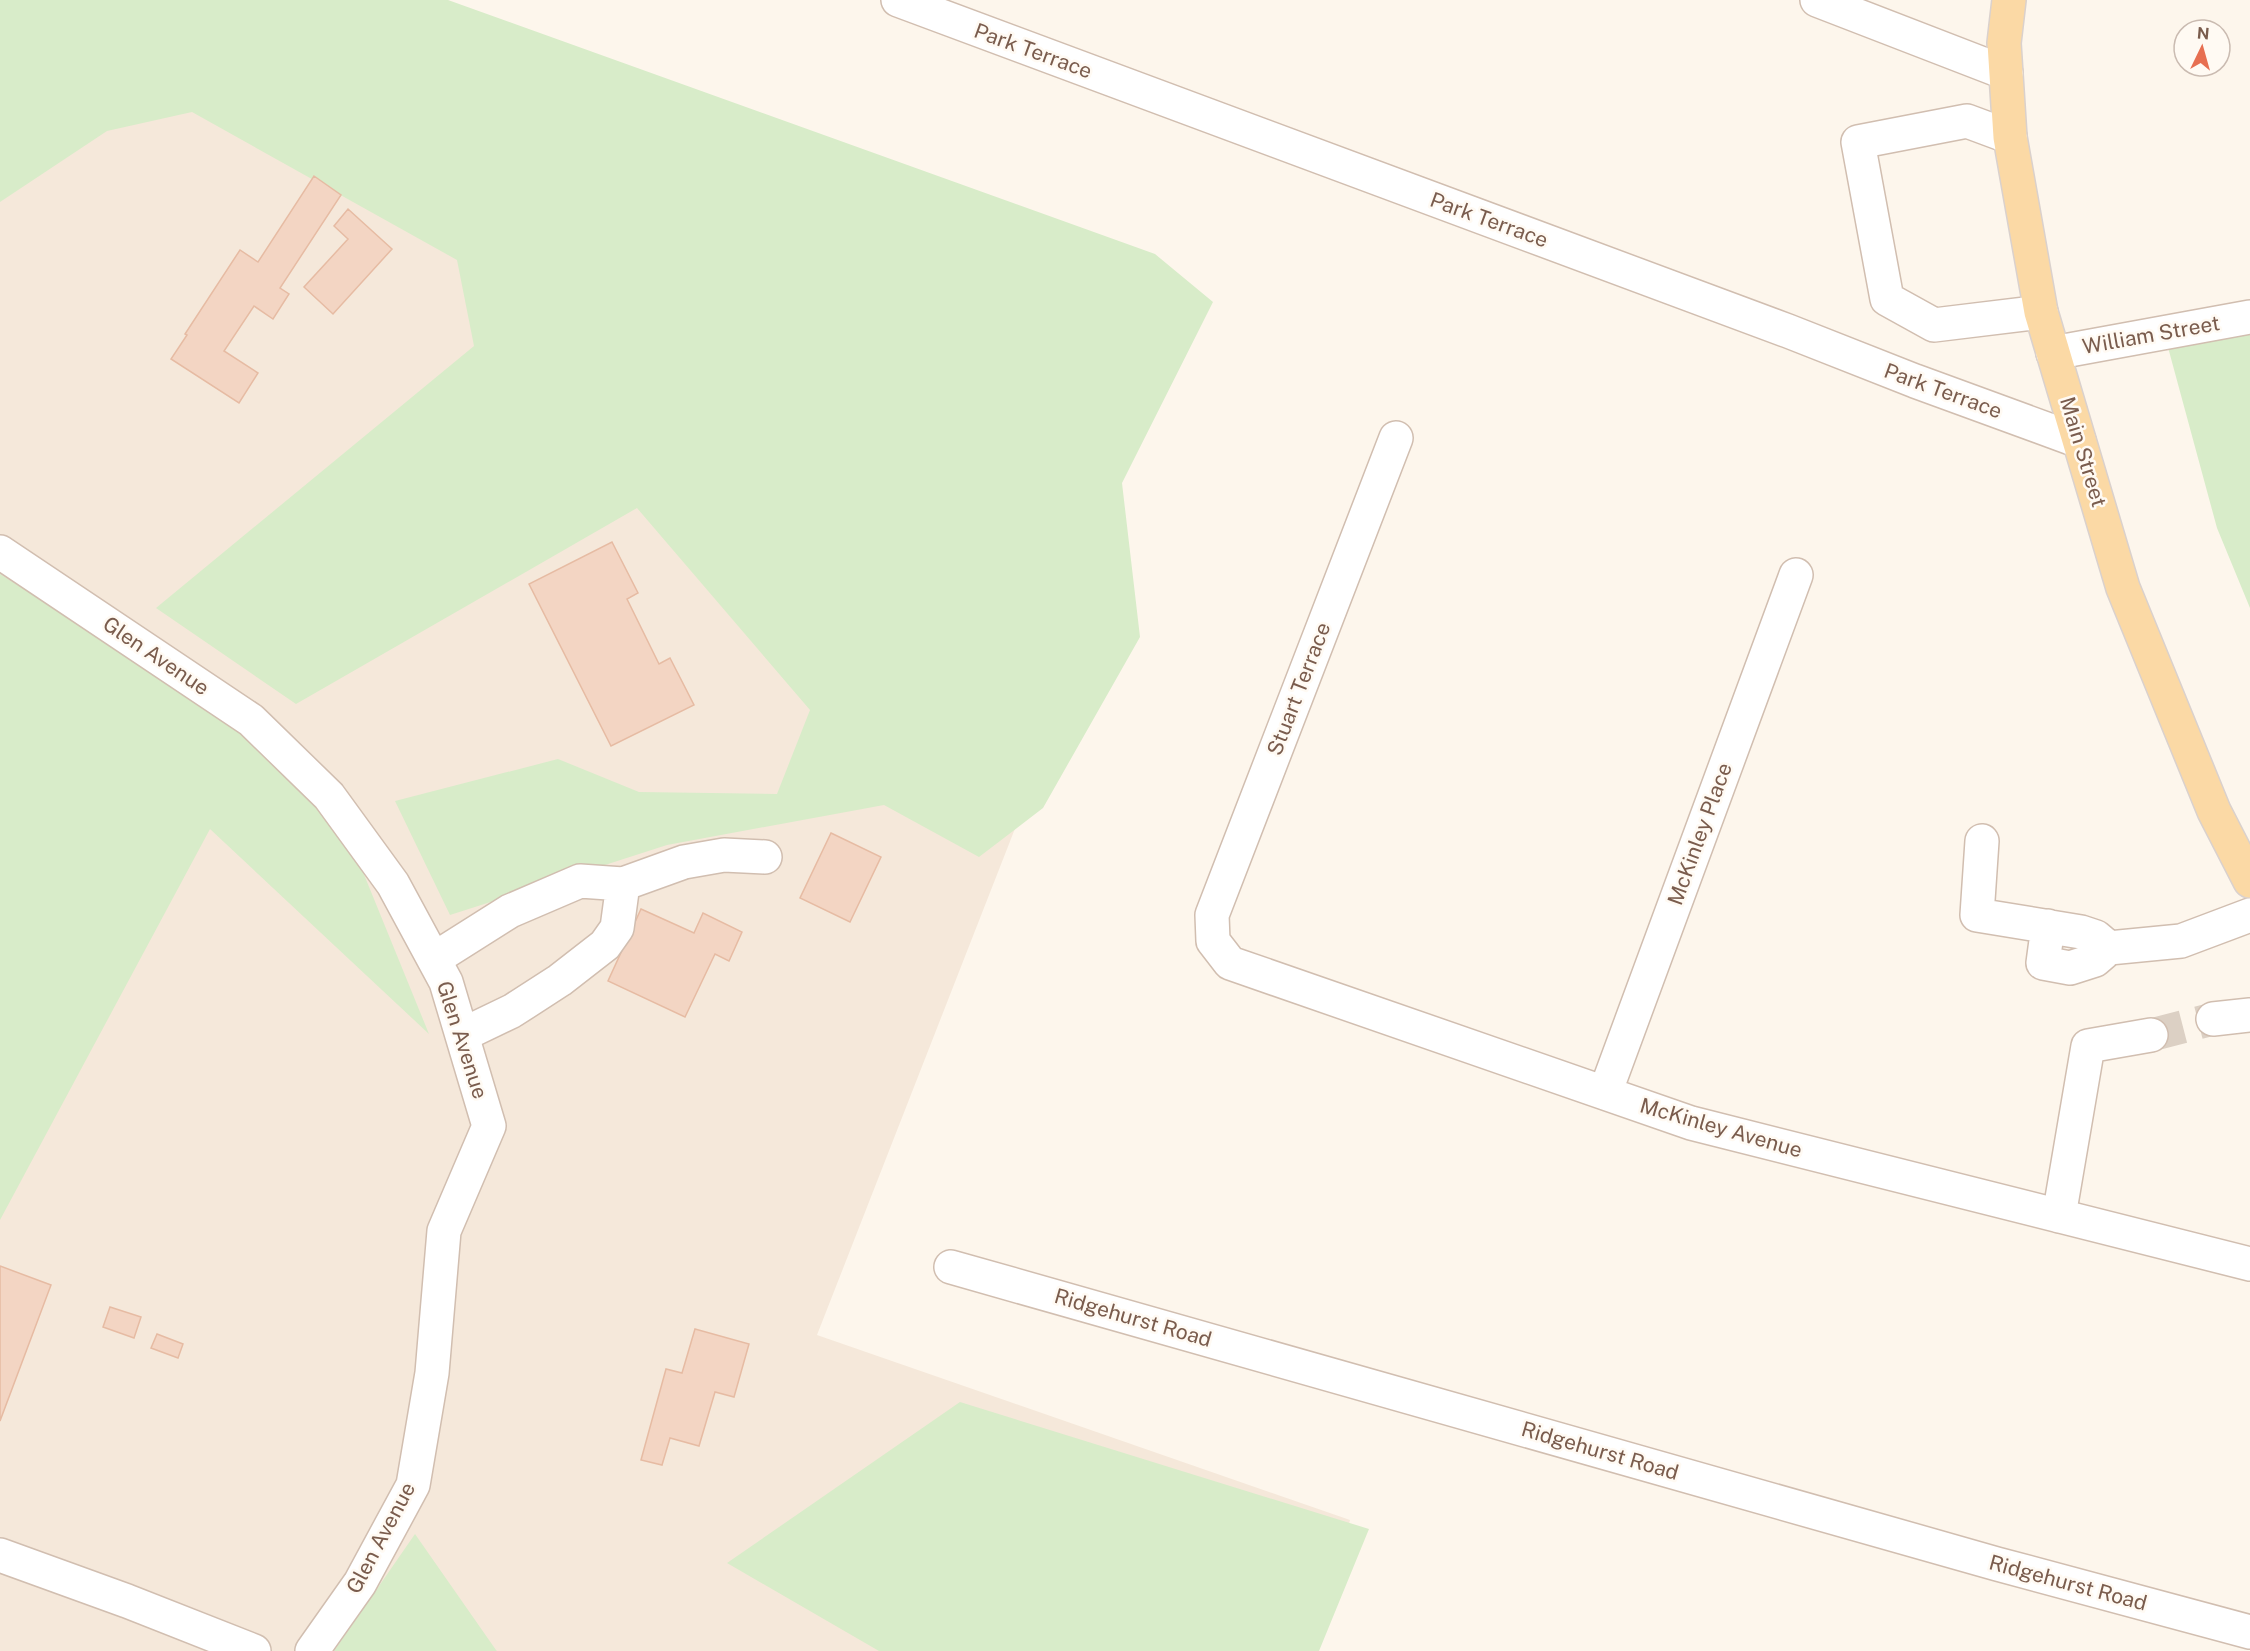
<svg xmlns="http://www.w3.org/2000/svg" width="2250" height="1651" font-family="'Public Sans',sans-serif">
	<rect width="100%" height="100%" fill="#fdf6ec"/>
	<!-- residential -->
	<path fill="#f5e8da" d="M0 0H448L1016 826 817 1335 1350 1520 1316 1651H0Z"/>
	<!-- green -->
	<path fill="#d8ecc9" d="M0 0H448L1155 254 1213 302 1122 483 1140 637 1043 808 979 857 884 805 667 845 450 915 395 801 558 759 639 792 777 794 810 710 637 508 296 704 156 608 474 346 457 260 192 112 107 131 0 202Z
		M2250 323V608L2217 528 2166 340Z
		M0 574 256 736 354 850 429 1034 210 829 0 1220Z
		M960 1402 1369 1529 1319 1651H879L727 1563Z
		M415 1534 496 1650 497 1651H334Z"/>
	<!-- building -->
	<path fill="#f3d5c3" stroke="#e6bba3" stroke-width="1.5" d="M314 176 341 195 280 288 289 294 273 319 254 306 224 351 258 373 239 403 171 359 187 335 185 334 240 250 258 262Z
		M348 209 392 249 333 314 304 287 348 239 334 226Z
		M612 542 638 593 627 599 659 664 670 658 694 705 611 746 529 584Z
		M831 833 881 857 850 922 800 898Z
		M641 909 694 933 703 913 742 932 729 961 715 954 685 1017 608 981Z
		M0 1266 51 1285 0 1421Z
		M110 1307 141 1317 134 1338 103 1327Z
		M695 1329 749 1344 734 1397 715 1392 699 1446 670 1438 662 1465 641 1460 666 1369 682 1373Z
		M157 1334 183 1344 178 1358 151 1348Z"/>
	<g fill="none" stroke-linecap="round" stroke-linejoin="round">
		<!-- minor-tunnel -->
		<path stroke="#dcd0c4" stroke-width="33" stroke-dasharray="33 16" stroke-linecap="butt" d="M2151 1035 2213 1019"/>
		<defs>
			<path id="minor" d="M898 0 1788 331 1915 381 2079 441
				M1817 0 2006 73
				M2010 137 1967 121 1858 142 1887 299 1934 325 2041 312
				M2053 353 2250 317
				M1396 438 1212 915 1213 941 1230 963 1691 1123 2250 1264
				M0 552 251 720 329 796 393 884 446 982 489 1126 444 1231 432 1373 413 1485 360 1583 312 1651
				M1982 841 1977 915 2081 932 2096 937 2109 948
				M2048 926 2043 963 2070 968 2095 960 2109 948 2181 941 2250 915
				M434 959 510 911 580 881 623 884 684 862 724 855 765 857
				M2213 1019 2250 1015
				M462 1035 512 1011 560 980 605 945 617 928 623 884
				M1605 1093 1796 575
				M2059 1216 2088 1046 2151 1035
				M951 1267 1997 1564 2250 1632
				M0 1555 127 1601 254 1651"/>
			<path id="major" d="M2009 0 2004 43 2010 137 2041 312 2123 588 2214 811 2250 881"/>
		</defs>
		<!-- minor casing -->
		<use href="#minor" stroke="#d1beb0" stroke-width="36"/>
		<!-- major casing -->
		<use href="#major" stroke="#dad1cd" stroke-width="36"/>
		<!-- minor -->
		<use href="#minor" stroke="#fff" stroke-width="33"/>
		<!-- major -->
		<use href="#major" stroke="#fbd9a5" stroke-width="33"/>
	</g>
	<g text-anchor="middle" stroke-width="5" stroke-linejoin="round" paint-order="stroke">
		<!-- street labels -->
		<g font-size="21" fill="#7a5c4d" stroke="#fffaf3">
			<text transform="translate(1033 51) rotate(20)" y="7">Park Terrace</text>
			<text transform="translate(1489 220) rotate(20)" y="7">Park Terrace</text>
			<text transform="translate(2151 335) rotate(-10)" y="7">William Street</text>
			<text transform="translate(1943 391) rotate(20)" y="7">Park Terrace</text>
			<text transform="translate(2083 452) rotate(73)" y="7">Main Street</text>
			<text transform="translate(156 656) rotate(34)" y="7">Glen Avenue</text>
			<text transform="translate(1299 689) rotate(-69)" y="7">Stuart Terrace</text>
			<text transform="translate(1700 834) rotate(-70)" y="7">McKinley Place</text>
			<text transform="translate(462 1040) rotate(72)" y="7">Glen Avenue</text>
			<text transform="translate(1721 1128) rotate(16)" y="7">McKinley Avenue</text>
			<text transform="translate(1133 1318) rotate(16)" y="7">Ridgehurst Road</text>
			<text transform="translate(1600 1451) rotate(16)" y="7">Ridgehurst Road</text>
			<text transform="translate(381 1538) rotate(-62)" y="7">Glen Avenue</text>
			<text transform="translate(2068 1583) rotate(15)" y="7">Ridgehurst Road</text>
		</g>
	</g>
	<!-- north arrow -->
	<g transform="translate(2202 48) rotate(5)"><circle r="28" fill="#fffaf3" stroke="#cabbb1" stroke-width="1.5"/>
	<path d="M0-4.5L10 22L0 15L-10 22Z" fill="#e76f51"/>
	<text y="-9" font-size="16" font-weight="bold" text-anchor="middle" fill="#7a5c4d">N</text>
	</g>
</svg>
